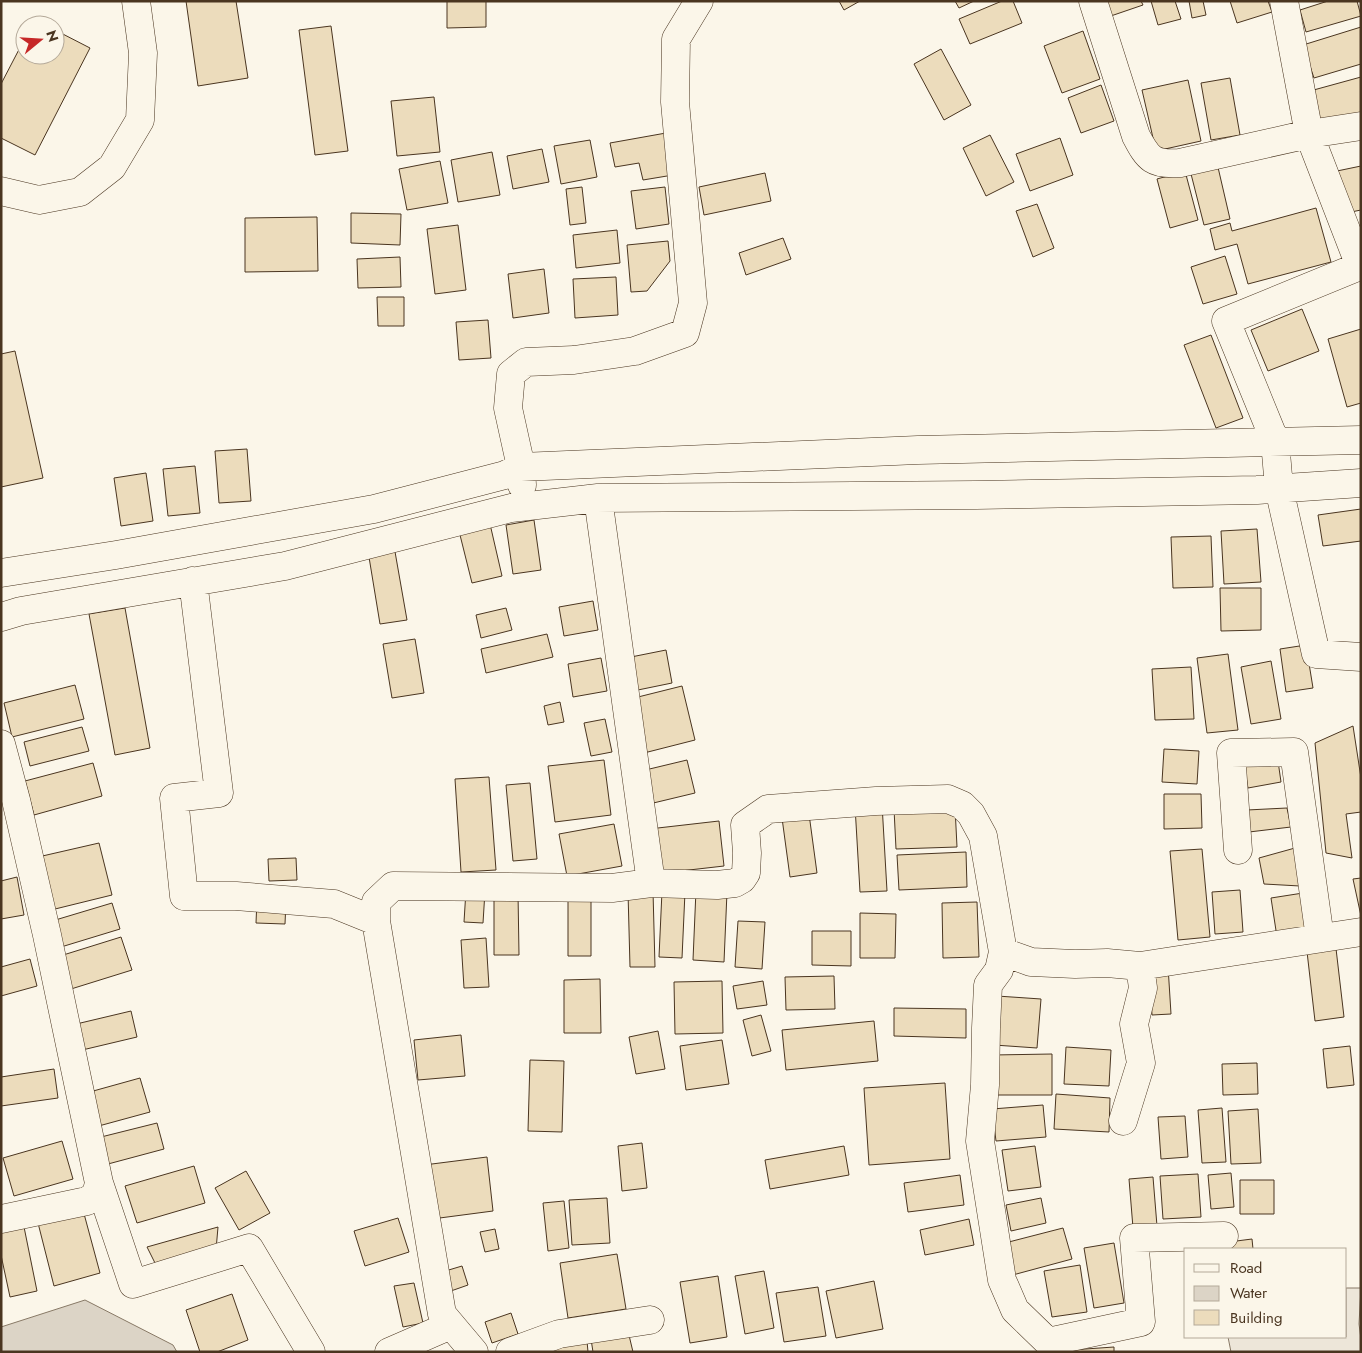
<svg xmlns="http://www.w3.org/2000/svg" width="1362" height="1353" font-family="Jost,sans-serif">
	<rect width="100%" height="100%" fill="#fbf6e9"/>
	<!-- green -->
	<path fill="#ede6d9" stroke="#887966" d="M1346 1288H1361L1359 1324 1361 1339V1352H1231L1228 1337H1346Z"/>
	<!-- water -->
	<path fill="#dcd4c6" stroke="#887966" d="M85 1300 173 1345 177 1352H1V1327Z"/>
	<!-- building -->
	<path fill="#ecdcbc" stroke="#4a3520" d="M186 1H236L248 78 198 86Z
		M447 1H486V27L447 28Z
		M839 1H860L844 10Z
		M955 1H974L959 8Z
		M1002 1H1013L1022 23 970 44 959 19Z
		M1096 1H1141L1143 5 1102 19Z
		M1151 1H1175L1181 19 1158 25Z
		M1189 1H1203L1206 15 1192 18Z
		M1230 1H1268L1272 12 1237 23Z
		M1328 1H1357L1361 16 1306 32 1300 10Z
		M331 26 348 151 315 155 299 30Z
		M1361 27V64L1314 78 1303 45Z
		M55 30 90 48 35 155 1 138V84L25 38V55H55Z
		M1083 31 1100 79 1062 93 1044 46Z
		M941 49 971 105 944 120 914 64Z
		M1361 77V115L1320 126 1310 91Z
		M1230 78 1240 135 1211 140 1201 83Z
		M1188 80 1201 141 1156 151 1142 90Z
		M1101 85 1114 121 1081 133 1068 98Z
		M434 97 440 152 397 156 391 101Z
		M666 133 673 175 643 180 639 163 615 167 610 143Z
		M990 135 1014 182 986 196 963 148Z
		M1060 138 1073 175 1030 191 1016 154Z
		M590 140 597 177 561 184 554 146Z
		M542 149 549 182 513 189 507 156Z
		M492 152 500 195 458 202 451 160Z
		M440 161 448 203 407 210 399 169Z
		M1217 163 1230 219 1204 225 1190 170Z
		M1361 166V210L1346 213 1337 171Z
		M1185 171 1198 220 1170 228 1157 179Z
		M765 173 771 201 704 215 699 187Z
		M582 187 586 223 570 225 566 189Z
		M665 187 669 224 636 229 631 191Z
		M1037 204 1054 248 1033 257 1016 211Z
		M1316 208 1331 262 1248 284 1237 244 1215 250 1210 229 1230 223 1232 231Z
		M351 213 401 214 400 245 351 243Z
		M317 217 318 271 245 272V218Z
		M458 225 466 290 435 294 427 229Z
		M617 230 620 263 576 268 573 235Z
		M783 238 791 259 746 275 739 253Z
		M668 241 670 261 647 291 631 292 627 245Z
		M1225 256 1237 294 1203 304 1191 267Z
		M400 257 401 287 358 288 357 259Z
		M544 269 549 313 513 318 508 274Z
		M616 277 618 315 575 318 573 279Z
		M377 297H404V326H378Z
		M1302 309 1319 351 1268 371 1251 330Z
		M488 320 491 358 459 360 456 322Z
		M1361 329V403L1347 407 1328 339Z
		M1211 335 1243 418 1216 428 1184 345Z
		M15 351 43 478 1 487V354Z
		M247 449 251 501 219 503 215 451Z
		M195 466 200 513 168 516 163 469Z
		M146 473 153 521 121 526 114 478Z
		M1361 509V541L1323 546 1318 515Z
		M534 520 541 570 513 574 506 525Z
		M490 524 502 576 472 583 459 531Z
		M1257 529 1261 582 1224 584 1221 531Z
		M1211 536 1213 587 1173 588 1171 537Z
		M394 546 407 620 380 624 368 551Z
		M1220 588H1261V630L1221 631Z
		M593 601 598 630 564 636 559 607Z
		M125 608 150 748 115 755 89 614Z
		M506 608 512 630 481 638 476 615Z
		M547 634 553 657 486 673 481 649Z
		M415 639 424 693 392 698 383 644Z
		M1306 645 1313 688 1286 692 1280 649Z
		M666 650 672 683 633 691 626 658Z
		M1228 654 1238 730 1207 733 1197 658Z
		M601 658 607 691 573 697 568 664Z
		M1271 661 1281 719 1251 724 1241 667Z
		M1191 667 1194 719 1155 720 1152 669Z
		M75 685 84 719 12 737 4 703Z
		M682 686 695 740 640 754 626 700Z
		M560 702 564 722 548 725 544 706Z
		M605 719 612 752 591 756 584 723Z
		M1353 726 1361 778V812L1346 814 1352 858 1326 853 1315 743Z
		M82 727 89 751 30 766 24 742Z
		M1164 749 1199 751 1197 784 1162 782Z
		M604 760 611 815 555 822 548 766Z
		M687 760 695 793 645 805 637 772Z
		M1278 761 1281 782 1248 788 1244 766Z
		M93 763 102 796 34 815 25 781Z
		M489 777 496 870 461 872 455 779Z
		M530 783 537 859 513 861 506 785Z
		M1164 794H1201L1202 828 1164 829Z
		M882 804 887 891 860 892 855 806Z
		M955 807 957 847 896 849 894 809Z
		M1287 808 1291 827 1249 832 1247 810Z
		M809 814 817 873 790 877 782 818Z
		M719 821 724 866 654 874 649 829Z
		M614 824 622 866 567 876 559 834Z
		M99 843 112 895 51 910 38 857Z
		M1295 848 1300 886 1264 884 1259 858Z
		M1202 849 1210 937 1178 940 1170 851Z
		M966 852 967 887 899 890 897 855Z
		M296 858 297 880 269 881 268 859Z
		M17 877 24 915 1 919V881Z
		M1361 878V916L1353 879Z
		M466 890 485 891 483 923 464 922Z
		M696 890 727 892 724 962 693 960Z
		M1240 890 1243 932 1215 934 1212 892Z
		M653 891 655 967H630L628 892Z
		M662 891 685 892 682 958 659 957Z
		M518 893 519 955H494V894Z
		M1303 893 1309 933 1277 937 1271 898Z
		M568 895H591V956H568Z
		M257 899 286 901 285 924 256 923Z
		M977 902 979 957 943 958 942 903Z
		M112 903 120 929 61 947 52 921Z
		M860 913 896 914 895 958H860Z
		M738 921 765 922 762 969 735 967Z
		M812 931H851V966L812 965Z
		M121 937 132 970 71 989 60 956Z
		M486 938 489 987 464 988 461 940Z
		M1335 940 1344 1017 1315 1021 1306 943Z
		M30 959 37 986 1 996V967Z
		M1168 966 1171 1014 1152 1015 1149 967Z
		M834 976 835 1009 786 1010 785 977Z
		M600 979 601 1033H564V980Z
		M722 981 723 1033 675 1034 674 982Z
		M763 981 767 1005 737 1009 733 986Z
		M997 996 1041 999 1037 1048 994 1045Z
		M894 1008 966 1009V1038L894 1036Z
		M131 1011 137 1037 78 1051 72 1025Z
		M761 1015 771 1051 752 1056 743 1020Z
		M874 1021 878 1061 786 1070 782 1030Z
		M658 1031 665 1069 636 1074 629 1037Z
		M461 1035 465 1076 418 1080 414 1040Z
		M722 1040 729 1084 686 1090 680 1046Z
		M1350 1046 1354 1085 1327 1088 1323 1049Z
		M1066 1047 1111 1050 1109 1086 1064 1084Z
		M1052 1054V1095H993V1055Z
		M530 1060 564 1061 562 1132 528 1131Z
		M1257 1063 1258 1094 1223 1095 1222 1064Z
		M54 1069 58 1098 1 1106V1077Z
		M140 1078 150 1112 95 1127 86 1093Z
		M945 1083 950 1159 869 1165 864 1088Z
		M1056 1094 1110 1098 1109 1132 1054 1129Z
		M1043 1105 1046 1137 996 1141 992 1109Z
		M1222 1108 1226 1162 1202 1163 1198 1110Z
		M1258 1109 1261 1163 1231 1164 1228 1111Z
		M1185 1116 1188 1157 1161 1159 1158 1117Z
		M157 1123 164 1149 108 1164 101 1137Z
		M62 1141 73 1179 14 1196 3 1158Z
		M642 1143 647 1188 622 1191 618 1146Z
		M844 1146 849 1175 770 1189 765 1160Z
		M1035 1146 1041 1187 1008 1191 1002 1150Z
		M487 1157 493 1211 432 1219 424 1165Z
		M194 1166 205 1203 137 1223 125 1186Z
		M246 1171 270 1213 239 1230 215 1188Z
		M1231 1173 1234 1207 1211 1209 1208 1175Z
		M1198 1174 1201 1217 1163 1219 1160 1176Z
		M960 1175 964 1205 908 1212 904 1183Z
		M1153 1177 1157 1226 1133 1228 1129 1179Z
		M1240 1180H1274V1214H1240Z
		M607 1198 610 1243 572 1245 569 1200Z
		M1041 1198 1046 1223 1011 1231 1006 1205Z
		M564 1201 569 1248 548 1251 543 1203Z
		M83 1210 100 1273 54 1286 38 1223Z
		M398 1218 409 1252 365 1266 354 1231Z
		M969 1219 974 1245 925 1255 920 1230Z
		M23 1222 37 1291 10 1297 1 1255V1227Z
		M218 1227 216 1250 157 1267 147 1247Z
		M1063 1228 1072 1259 1009 1276 1001 1244Z
		M495 1229 499 1249 485 1252 480 1232Z
		M1252 1239 1253 1249H1214L1213 1244Z
		M1114 1243 1124 1303 1094 1308 1084 1248Z
		M617 1254 626 1309 568 1318 560 1263Z
		M1080 1265 1087 1312 1052 1317 1044 1271Z
		M462 1266 468 1285 448 1292 442 1272Z
		M764 1271 774 1328 745 1334 735 1276Z
		M718 1276 727 1337 690 1343 680 1282Z
		M874 1281 883 1329 836 1338 826 1291Z
		M414 1283 423 1323 403 1327 394 1286Z
		M818 1287 826 1336 784 1342 776 1293Z
		M232 1294 248 1340 217 1352H200L186 1310Z
		M511 1313 518 1334 492 1343 485 1322Z
		M628 1331 633 1352H593L591 1339Z
		M587 1341 588 1352H554L553 1345Z
		M1114 1347V1352H1071V1350Z"/>
	<g fill="none" stroke-linecap="round" stroke-linejoin="round">
		<defs>
			<path id="minor" d="M1093 1 1136 136C1148 159 1153 165 1180 163L1309 134 1361 126
				M1284 1 1309 134 1360 266 1226 321 1275 441 1279 488 1316 654 1361 657
				M1 191 39 200 80 192 112 167 140 120 143 53 136 1
				M522 485 521 467 508 408 511 374 526 362 574 360 635 351 685 333 693 303 675 102 676 39 699 1
				M1 573 116 555 374 509 505 475 521 467 918 450 1361 440
				M193 581 219 793 174 798 184 896H236L334 904 376 921
				M1 617 21 611 285 566 511 508 598 498 976 495 1257 490 1361 483
				M1 744 16 800 47 935 99 1183 96 1195 87 1201 1 1219
				M1238 850 1231 753 1294 752 1320 938
				M651 883 717 885 735 883 742 879 746 873 747 853 745 825 768 809 876 801 948 799 962 805 971 814 983 836 1003 952 999 970 988 985 986 1028 985 1085 980 1141 1002 1280 1015 1310 1048 1342 1055 1352
				M1003 952 1031 962 1075 964 1107 963 1140 966 1143 988 1134 1024 1141 1063 1123 1121
				M1140 966 1361 932
				M99 1183 133 1284 249 1248 311 1352
				M1048 1342 1141 1322 1134 1238 1224 1236
				M389 1352 451 1325
				M474 1352 442 1314 376 921V902L393 886 612 888 651 883 598 498
				M510 1352 559 1334 650 1320"/>
		</defs>
		<!-- minor casing -->
		<use href="#minor" stroke="#4a3520" stroke-width="29"/>
		<!-- minor -->
		<use href="#minor" stroke="#fbf6e9" stroke-width="28"/>
	</g>
	<!-- border -->
	<rect width="1362" height="1353" fill="none" stroke="#4a3520" stroke-width="5"/>
	<!-- legend -->
	<rect x="1184" y="1248" width="162" height="90" fill="#fbf6e9" stroke="#b4a999"/>
	<rect x="1194" y="1264" width="25" height="8" fill="#fbf6e9" stroke="#b4a999"/>
	<text x="1230" y="1273" font-size="15" fill="#4a3520">Road</text>
	<rect x="1194" y="1286" width="25" height="15" fill="#dcd4c6" stroke="#b4a999"/>
	<text x="1230" y="1298" font-size="15" fill="#4a3520">Water</text>
	<rect x="1194" y="1310" width="25" height="15" fill="#ecdcbc" stroke="#b4a999"/>
	<text x="1230" y="1323" font-size="15" fill="#4a3520">Building</text>
	<!-- north arrow -->
	<g transform="translate(40 40) rotate(72)"><circle r="24" fill="#fbf6e9" stroke="#b4a999"/>
	<path d="M0-4L9 19L0 12L-9 19Z" fill="#c62828"/>
	<text y="-8" font-size="14" font-weight="bold" text-anchor="middle" fill="#4a3520">N</text>
	</g>
</svg>
